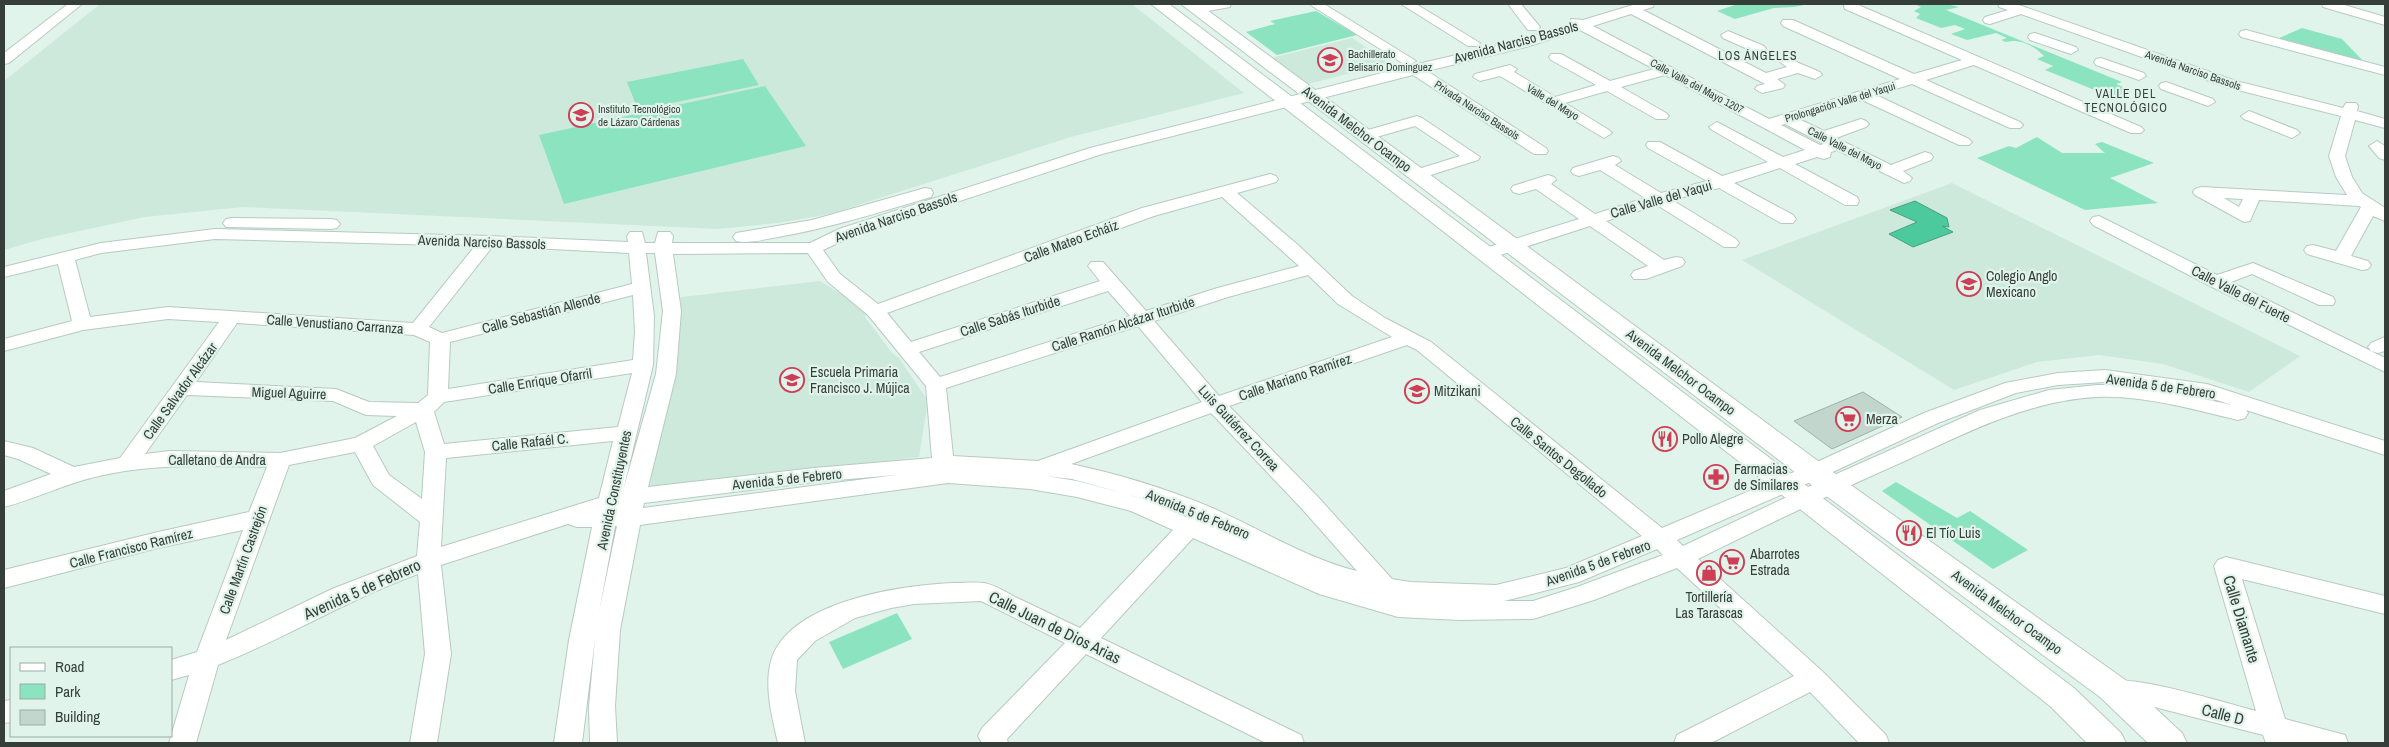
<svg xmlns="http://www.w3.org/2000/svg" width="2389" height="747" font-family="'Archivo Narrow',sans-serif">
	<rect width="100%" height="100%" fill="#e0f4eb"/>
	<!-- built -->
	<path fill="#cde9dc" d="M100 4H1132L1244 93 1071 137 830 214 778 223 718 229 243 207 145 217 42 239 4 250V81Z
		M1352 38 1390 63 1308 84 1271 58Z
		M1952 183 2300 356 2249 392 2163 364 2099 355 2037 362 1954 390 1742 260Z
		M820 281 867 310 865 317 892 353 899 358 928 401 919 457 649 490 674 360 681 297Z"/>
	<!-- green -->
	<path fill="#8be3bf" d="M1738 4H1809L1794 7 1774 8 1735 19 1717 11Z
		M1914 4H1946L1959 7 1946 10 2122 82 2116 84 2132 91 2112 97 2045 70 2053 66 2037 59 2044 56C2035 46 2019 38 2006 42L2001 40 2007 38 1996 33 1967 40 1951 34 1965 29 1955 25 1941 28 1916 18 1920 14 1914 11 1921 7Z
		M1316 11 1357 35 1277 55 1246 32 1275 24 1270 21Z
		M2302 28 2342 39 2367 65 2275 40Z
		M743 59 759 85 638 110 627 82Z
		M765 86 806 146 564 204 539 135Z
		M2037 137 2062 153H2105L2095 144 2102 142 2154 163 2110 178 2158 203 2085 210 1977 158 2009 146 2016 148Z
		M1896 482 1957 518 1970 511 2028 550 1993 569 1882 491Z
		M897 613 912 639 843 669 829 642Z"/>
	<!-- water -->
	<path fill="#4cca9d" stroke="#45a07f" d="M1915 201 1947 218 1949 227 1942 226 1953 232 1913 247 1889 234 1917 222 1890 210Z"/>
	<!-- building -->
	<path fill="#c2d6cd" stroke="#9fb2a9" d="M1863 392 1902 417 1832 449 1794 421Z"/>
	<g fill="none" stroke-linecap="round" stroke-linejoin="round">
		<defs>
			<path id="minor" d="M68 4H82L9 63 4 64V53Z
				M1205 4H1231L1230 7 1197 13 1191 9 1192 6Z
				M1309 4H1324L1416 61 1409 65 1404 64Z
				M1401 4H1416L1480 43 1478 46H1468Z
				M1508 4H1521L1540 27 1538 30H1528Z
				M1636 4H1654L1653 7 1643 10 1766 73 1787 67 1780 62 1787 58 1820 72 1822 75 1815 79 1798 73 1777 79 1785 85 1783 88 1762 93 1755 89 1757 86 1765 84 1631 14 1593 26 1769 119 1900 79 1783 26 1781 23 1783 20H1793L1914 74 1962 60 1845 9 1844 6 1845 4H1856L2141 127 2144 130 2141 133H2131L1974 65 1926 80 2020 122 2023 125 2020 128H2010L1912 84 1876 95 1969 139 1972 142 1969 145H1959L1862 100 1799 119 1824 131 1861 119 1866 121 1869 124 1866 127 1836 138 1891 165 1925 152 1931 154 1933 157 1931 160 1903 171 1912 178 1910 181 1904 183 1837 150 1831 152 1830 157 1824 159 1817 157 1795 164 1857 197 1859 201 1857 205H1845L1780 168 1734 183 1793 215 1796 219 1793 223H1781L1719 188 1672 200 1736 239 1739 243 1736 247H1724L1657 205 1606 221 1664 260 1676 257 1682 258 1685 262 1682 266 1646 279H1634L1631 275 1634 271 1648 266 1590 226 1491 258H1479L1476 254 1479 250 1579 219 1536 189 1519 194 1513 192 1511 189 1513 186 1548 175 1554 177 1556 180 1551 184 1595 214 1645 198 1600 170 1579 176 1573 174 1571 171 1573 168 1613 156 1619 158 1621 161 1615 165 1661 193 1707 181 1648 148 1646 145 1648 142H1660L1722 176 1768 162 1712 130 1709 127 1717 122 1783 157 1805 150 1665 75 1621 87 1666 113 1669 116 1666 119H1656L1607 91 1565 103 1609 130 1612 133 1604 138 1500 76 1480 81 1473 77 1475 74 1510 65 1517 69 1514 72 1555 97 1596 85 1551 60 1549 57 1551 54H1561L1610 81 1654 69 1580 30 1526 47 1427 71 1546 148 1548 151 1546 154H1534L1413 75 1102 154 851 237 823 250 840 274 878 304 1142 208 1270 174 1276 176 1278 179 1276 182 1237 193 1298 245 1352 296 1385 318 1431 342 1662 528 1806 467 1924 413 2005 383 2058 373 2105 370 2207 384 2385 441V455L2246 410 2248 413 2245 418 2238 420C2191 409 2144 395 2096 397 2028 401 1968 432 1907 460 1836 491 1767 525 1698 559L1822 671 1886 735 1889 743H1859L1810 692 1711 743H1674L1677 735 1794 676 1677 568 1594 600 1533 619 1460 620 1398 617 1319 594 1193 538 1101 638 1301 735 1304 743H1266L1086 654 1007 739 1008 743H982L978 736 982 728 1065 643 981 601 914 604 891 608 855 618 815 641 797 660 795 691 805 743H778C772 717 764 687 771 661 788 601 902 585 954 583 963 583 975 582 984 583 995 585 1006 592 1015 597 1037 607 1058 618 1080 628L1173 530 1131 511 1077 497 1030 489 948 483 640 525 620 630 615 706 617 743H590L589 706 595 639 582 743H554L569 640 592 527H577L568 524 441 565 451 654 437 743H410L425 654 418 574C349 599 286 638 218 665L196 743H169L189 675 171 680V660L197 652 243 530 158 548 4 588V570L158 532 249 512 267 467C210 466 154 463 99 476 66 483 36 499 4 507V491L51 474 18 459 4 455V441L33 448 74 467 120 458 219 322 168 319 83 330 4 351V339L72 321 58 264 4 277V267L101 243 215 229 488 236 628 242 627 236 630 232H642L645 243H655L658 232H670L673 236 672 243H810L839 229 1090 148 1409 66 1517 41 1571 24V19L1583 20ZM1785 124 1824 144 1820 145 1781 125ZM1222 197 1299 266 1214 289 1146 311 1103 262H1091L1088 266 1100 281 911 342 887 313 1154 216ZM215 239 475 246 413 323 168 307 90 317 75 260 101 253ZM493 246 629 253 632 284 442 333 429 327ZM646 253H655L663 311 656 374 623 491 653 365 654 316ZM808 253 828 282 868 315 926 386 932 458 814 468 648 487 676 374 681 311 673 254ZM1308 275 1338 304 1392 337 1219 396 1154 321 1228 297ZM1108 291 1130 316 940 377 919 352ZM633 295 635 332 633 360 448 389 450 342ZM237 323 414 335 430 342 428 395 418 403 369 402 336 389 196 382ZM1138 326 1202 402 1038 461 953 456 946 388ZM1407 345 1417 350 1642 536 1566 568 1496 585 1410 582 1392 579 1319 498 1229 406ZM632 373 618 427 444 444 434 412 444 402ZM2105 382 2128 385H2097L2049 390 1980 410 1823 480 1683 546 1677 540 1822 477 1938 423 2016 393 2058 385ZM2162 390 2204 396 2232 405ZM187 395 333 401 366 415 397 416 355 438 280 453 169 451 145 454ZM1211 413 1303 510 1357 571C1305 558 1259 528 1210 507 1165 488 1118 474 1071 464ZM416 422 425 452 422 499 389 475 373 446ZM613 441 599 498 441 547 446 458ZM355 452 373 485 420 522 417 556 332 589 226 640 289 465ZM896 475 643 508 644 503 814 482ZM1046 476 1072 479 1144 499H1145L1077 481ZM1149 501 1187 516 1186 517ZM615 526H617L599 612ZM1657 549 1663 555 1577 587 1533 601H1504L1579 582Z
				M1998 4H2016L2236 81 2343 108 2346 103H2356L2358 106 2357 111 2385 119V128L2355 120 2345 156 2352 177 2362 193 2385 208V221L2373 216 2351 256 2368 261 2371 265 2368 269 2362 270 2307 254 2304 250 2307 246 2313 245 2336 251 2361 207 2359 206 2259 200 2250 221 2244 222 2195 195 2193 192 2195 189 2201 187 2347 195 2336 177 2329 156 2341 116 2226 87 2021 14 1990 24 1985 23 1983 20 1985 17 2008 10 1999 7ZM2224 198 2243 199 2239 207Z
				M2322 4H2341L2385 17V25L2323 7Z
				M2246 30 2385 67V75L2241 37 2239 34 2241 31Z
				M1728 31 1764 46 1766 49 1764 52H1754L1723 38 1721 35Z
				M2035 33 2076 47 2078 50 2071 54 2030 40 2028 37 2030 34Z
				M2101 58 2144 73 2146 76 2139 80 2096 65 2094 62 2096 59Z
				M2166 82 2213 99 2215 102 2208 106 2161 89 2159 86 2161 83Z
				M2249 111 2297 130 2300 133 2292 138 2244 119 2241 116Z
				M1417 116 1422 118 1480 157 1478 160 1418 179 1412 177 1410 174 1412 171 1460 156 1415 126 1366 140 1358 135 1361 132Z
				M2377 141 2385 146V160L2379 158 2369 146Z
				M925 188 931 189 933 193 931 197C880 212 830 228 778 237 765 239 749 244 736 241L733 237 736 233 742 232 812 220Z
				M2099 216 2217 275 2253 263 2333 297 2335 301 2333 305H2319L2252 274 2231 282 2385 358V372L2210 286 2093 225 2090 221 2093 217Z
				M232 218 331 219 337 220 340 224 337 228 331 229 226 227 223 223 226 219Z
				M2385 337V351L2378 353 2371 351 2368 347 2371 343Z
				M2226 557 2385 596V614L2242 579 2285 719 2345 735 2348 743H2266L2263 735 2143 704 2104 696 2100 689 2104 682C2130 673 2225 703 2256 711L2214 566 2218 560Z
				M11 700V722L4 723V701Z"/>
			<path id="major" d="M1151 4H1169L2074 688 2121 733 2126 743H2087L2050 706 1777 491Z
				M1181 4H1199L1841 478 2124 679 2182 733 2187 743H2148L2100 697 1821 492Z"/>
		</defs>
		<!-- minor casing -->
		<use href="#minor" stroke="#b7cac1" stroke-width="2"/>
		<!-- major casing -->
		<use href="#major" stroke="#b7cac1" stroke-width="2"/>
		<!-- minor -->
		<use href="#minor" fill="#fff" fill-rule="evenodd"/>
		<!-- major -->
		<use href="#major" fill="#fff" fill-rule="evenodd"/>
	</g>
	<!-- icons -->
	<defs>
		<symbol id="school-ring" viewBox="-11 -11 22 22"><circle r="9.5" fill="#e0f4eb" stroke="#ce3e54" stroke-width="1.5"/><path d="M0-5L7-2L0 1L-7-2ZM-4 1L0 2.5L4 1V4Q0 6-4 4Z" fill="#ce3e54"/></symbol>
		<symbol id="university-ring" viewBox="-11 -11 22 22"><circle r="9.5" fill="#e0f4eb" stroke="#ce3e54" stroke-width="1.5"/><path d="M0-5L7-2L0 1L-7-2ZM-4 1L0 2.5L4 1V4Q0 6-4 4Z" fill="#ce3e54"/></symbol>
		<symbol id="supermarket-ring" viewBox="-11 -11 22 22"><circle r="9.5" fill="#e0f4eb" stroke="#ce3e54" stroke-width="1.5"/><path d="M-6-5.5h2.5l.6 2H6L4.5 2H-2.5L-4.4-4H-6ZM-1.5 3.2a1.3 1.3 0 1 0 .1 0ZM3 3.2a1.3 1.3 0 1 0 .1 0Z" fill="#ce3e54"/></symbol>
		<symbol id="restaurant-ring" viewBox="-11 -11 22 22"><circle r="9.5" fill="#e0f4eb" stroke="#ce3e54" stroke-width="1.5"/><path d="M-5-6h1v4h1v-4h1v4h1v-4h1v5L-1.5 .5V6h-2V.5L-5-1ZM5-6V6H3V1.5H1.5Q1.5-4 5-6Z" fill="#ce3e54"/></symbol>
		<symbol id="pharmacy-ring" viewBox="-11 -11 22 22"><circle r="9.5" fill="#e0f4eb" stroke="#ce3e54" stroke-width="1.5"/><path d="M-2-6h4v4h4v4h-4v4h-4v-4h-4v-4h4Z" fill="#ce3e54"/></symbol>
		<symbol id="shop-ring" viewBox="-11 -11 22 22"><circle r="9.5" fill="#e0f4eb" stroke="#ce3e54" stroke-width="1.5"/><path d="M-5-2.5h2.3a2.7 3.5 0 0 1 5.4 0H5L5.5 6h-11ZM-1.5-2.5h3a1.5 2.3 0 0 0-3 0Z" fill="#ce3e54"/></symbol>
	</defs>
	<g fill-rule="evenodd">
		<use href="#school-ring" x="1316" y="46" width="28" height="28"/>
		<use href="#university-ring" x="567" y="101" width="28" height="28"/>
		<use href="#school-ring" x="1955" y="270" width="28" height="28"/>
		<use href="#school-ring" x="778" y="366" width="28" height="28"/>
		<use href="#school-ring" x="1403" y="377" width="28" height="28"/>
		<use href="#supermarket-ring" x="1834" y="405" width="28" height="28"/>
		<use href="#restaurant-ring" x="1651" y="425" width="28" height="28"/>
		<use href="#pharmacy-ring" x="1702" y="463" width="28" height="28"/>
		<use href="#restaurant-ring" x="1895" y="519" width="28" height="28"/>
		<use href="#supermarket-ring" x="1718" y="548" width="28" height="28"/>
		<use href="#shop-ring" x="1695" y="559" width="28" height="28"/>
	</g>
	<g text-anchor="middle" stroke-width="4.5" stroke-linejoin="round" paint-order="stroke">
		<!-- far-poi labels -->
		<g font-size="11" fill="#363e3a" stroke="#e0f4eb" text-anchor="start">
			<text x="1348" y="58">Bachillerato<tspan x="1348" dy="13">Belisario Dominguez</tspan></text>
			<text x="598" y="113">Instituto Tecnológico<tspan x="598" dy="13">de Lázaro Cárdenas</tspan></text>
		</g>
		<!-- far-street labels -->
		<g font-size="11" fill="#363e3a" stroke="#e0f4eb">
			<text transform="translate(2193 70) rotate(19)" y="4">Avenida Narciso Bassols</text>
			<text transform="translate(1697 86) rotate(28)" y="4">Calle Valle del Mayo 1207</text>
			<text transform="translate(1553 102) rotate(31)" y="4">Valle del Mayo</text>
			<text transform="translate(1840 102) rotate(-17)" y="4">Prolongación Valle del Yaqui</text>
			<text transform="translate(1477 110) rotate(33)" y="4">Privada Narciso Bassols</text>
			<text transform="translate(1845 148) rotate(27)" y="4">Calle Valle del Mayo</text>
		</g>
		<!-- far-neighbourhood labels -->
		<g font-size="12" letter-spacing="1" fill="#363e3a" stroke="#e0f4eb">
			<text x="1758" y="60">LOS ÁNGELES</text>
			<text x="2126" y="98">VALLE DEL<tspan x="2126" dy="14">TECNOLÓGICO</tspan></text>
		</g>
		<!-- street labels -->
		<g font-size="14" fill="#363e3a" stroke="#e0f4eb">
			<text transform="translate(1516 42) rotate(-15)" y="5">Avenida Narciso Bassols</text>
			<text transform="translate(1357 129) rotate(37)" y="5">Avenida Melchor Ocampo</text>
			<text transform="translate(1661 199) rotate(-16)" y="5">Calle Valle del Yaqui</text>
			<text transform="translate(896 217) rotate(-19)" y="5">Avenida Narciso Bassols</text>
			<text transform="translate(1071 241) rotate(-20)" y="5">Calle Mateo Echáiz</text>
			<text transform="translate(482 242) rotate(2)" y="5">Avenida Narciso Bassols</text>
			<text transform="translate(2241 294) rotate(27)" y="5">Calle Valle del Fuerte</text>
			<text transform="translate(541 313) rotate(-15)" y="5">Calle Sebastián Allende</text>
			<text transform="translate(1010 316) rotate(-18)" y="5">Calle Sabás Iturbide</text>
			<text transform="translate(335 324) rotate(4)" y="5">Calle Venustiano Carranza</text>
			<text transform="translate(1123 324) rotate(-18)" y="5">Calle Ramón Alcázar Iturbide</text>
			<text transform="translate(1681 372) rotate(37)" y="5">Avenida Melchor Ocampo</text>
			<text transform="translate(1295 377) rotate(-19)" y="5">Calle Mariano Ramírez</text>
			<text transform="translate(540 381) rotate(-9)" y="5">Calle Enrique Ofarril</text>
			<text transform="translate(2161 386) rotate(8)" y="5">Avenida 5 de Febrero</text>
			<text transform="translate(180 391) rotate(-54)" y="5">Calle Salvador Alcázar</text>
			<text transform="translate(289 393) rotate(2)" y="5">Miguel Aguirre</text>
			<text transform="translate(1239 428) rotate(47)" y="5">Luis Gutiérrez Correa</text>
			<text transform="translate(530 442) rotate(-6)" y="5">Calle Rafaél C.</text>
			<text transform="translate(1559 457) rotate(39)" y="5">Calle Santos Degollado</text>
			<text x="217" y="465">Calletano de Andra</text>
			<text transform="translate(787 479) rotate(-6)" y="5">Avenida 5 de Febrero</text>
			<text transform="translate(614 490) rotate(-78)" y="5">Avenida Constituyentes</text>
			<text transform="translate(1198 514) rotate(22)" y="5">Avenida 5 de Febrero</text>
			<text transform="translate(131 548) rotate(-14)" y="5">Calle Francisco Ramírez</text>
			<text transform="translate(243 560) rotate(-70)" y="5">Calle Martín Castrejón</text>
			<text transform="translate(1598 563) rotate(-20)" y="5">Avenida 5 de Febrero</text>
			<text transform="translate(2007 612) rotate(36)" y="5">Avenida Melchor Ocampo</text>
		</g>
		<!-- poi labels -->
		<g font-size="14" fill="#363e3a" stroke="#e0f4eb" text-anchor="start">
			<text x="1986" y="281">Colegio Anglo<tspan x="1986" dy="16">Mexicano</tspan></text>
			<text x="810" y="377">Escuela Primaria<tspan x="810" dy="16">Francisco J. Mújica</tspan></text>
			<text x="1434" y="396">Mitzikani</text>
			<text x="1866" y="424">Merza</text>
			<text x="1682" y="444">Pollo Alegre</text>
			<text x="1734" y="474">Farmacias<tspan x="1734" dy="16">de Similares</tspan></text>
			<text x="1926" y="538">El Tío Luis</text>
			<text x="1750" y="559">Abarrotes<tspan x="1750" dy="16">Estrada</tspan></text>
			<text x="1709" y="602" text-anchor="middle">Tortillería<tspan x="1709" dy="16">Las Tarascas</tspan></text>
		</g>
		<!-- near-street labels -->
		<g font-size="16" fill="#363e3a" stroke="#e0f4eb">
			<text transform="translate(362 589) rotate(-24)" y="6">Avenida 5 de Febrero</text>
			<text transform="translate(2242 619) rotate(73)" y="6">Calle Diamante</text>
			<text transform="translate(1055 627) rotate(26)" y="6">Calle Juan de Dios Arias</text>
			<text transform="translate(2223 714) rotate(14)" y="6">Calle D</text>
		</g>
	</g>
	<!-- border -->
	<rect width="2389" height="747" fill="none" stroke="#363e3a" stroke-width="10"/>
	<!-- legend -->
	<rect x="10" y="647" width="162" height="90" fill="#e0f4eb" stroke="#9caba4"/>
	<rect x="20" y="663" width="25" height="8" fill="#ffffff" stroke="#9caba4"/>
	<text x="55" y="672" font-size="15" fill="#363e3a">Road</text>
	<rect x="20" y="684" width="25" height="15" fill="#8be3bf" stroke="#9caba4"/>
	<text x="55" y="697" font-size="15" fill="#363e3a">Park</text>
	<rect x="20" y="710" width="25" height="15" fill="#c2d6cd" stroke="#9caba4"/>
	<text x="55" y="722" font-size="15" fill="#363e3a">Building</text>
</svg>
